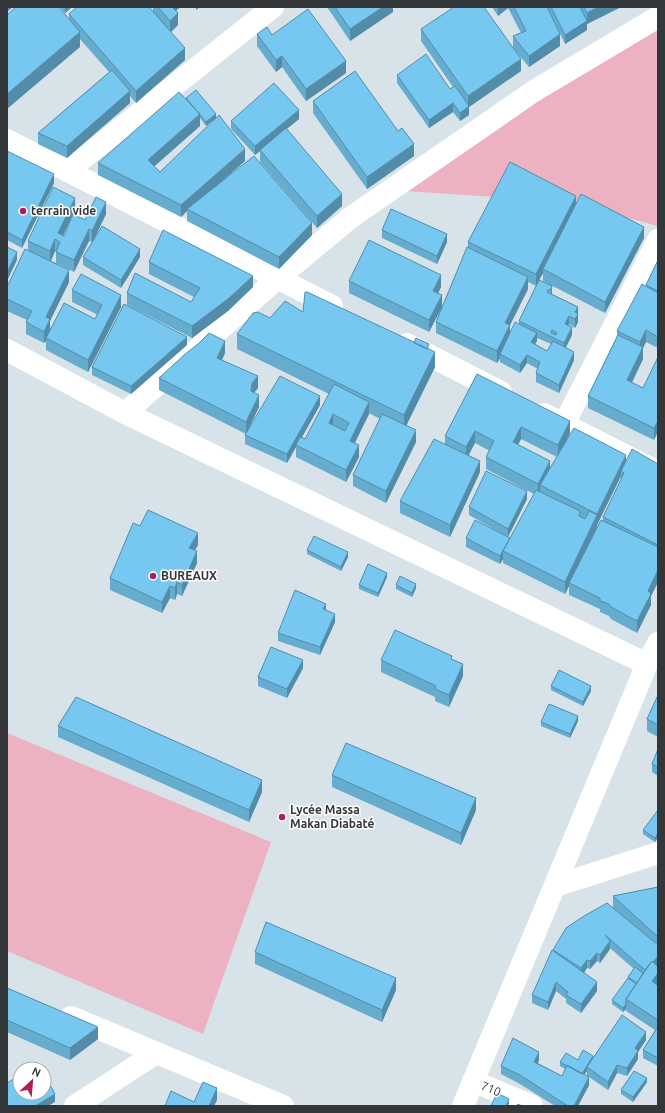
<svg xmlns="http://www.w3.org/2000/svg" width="665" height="1113" font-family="Ubuntu,sans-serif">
	<rect width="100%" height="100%" fill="#d8e3e9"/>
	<!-- green -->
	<path fill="#ecb2c1" d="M658 21V226L568 202 390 190Z
		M7 733 271 842 203 1034 7 951Z"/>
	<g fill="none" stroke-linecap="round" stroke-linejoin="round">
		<!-- minor -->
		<path stroke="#fff" stroke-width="22" d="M7 140 332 306
			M67 171 273 7
			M407 344 501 392
			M7 350 125 413 647 664
			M125 413 278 278 350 218 534 91 658 17
			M544 414 658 472
			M564 424 658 240
			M555 886 658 853
			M71 1017 283 1106
			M473 1081 532 1106
			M75 1106 156 1053
			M463 1106 647 664 658 643"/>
	</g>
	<!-- wall -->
	<path fill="#65accf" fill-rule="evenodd" d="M60 7H72L65 13Z
		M153 7H180L176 11 178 25 171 32 185 60 136 103 130 96V103L67 158 38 144V133L109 72 80 39V47L69 19V14L153 11Z
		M327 7H393V12L350 41Z
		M492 7H547L560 46 529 67 513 48V36L521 33 508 8 498 16Z
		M547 7H621L587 24V30L565 44Z
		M421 29 521 71 469 107V115L460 121 453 112 429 128 397 83V75L450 89 453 87 421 41Z
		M257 34 272 35 346 73 306 101 282 67 276 72 257 46Z
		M186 98 216 114 206 126 200 118V126L154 166 160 172 245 161 213 189 312 235 279 269 187 221V211L181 217 98 175V163L186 100Z
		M313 101 398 131 414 156 367 189 313 113Z
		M299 119 286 129 342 206 317 228 260 162V151L255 155 231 129V121Z
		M7 151 54 183 22 248 7 240Z
		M576 204 644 238 605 313 543 281V273L539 280 552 286V294L578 307V322L575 328 569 324 568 325 572 335 566 347 574 360 559 393 536 382V373L538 369 527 363 520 373 500 362V358L497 363 436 333V322L441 308 429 332 349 293V281L441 287 438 294 442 307 468 247V242ZM528 282 536 286 519 321V324L510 333V325L528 289ZM537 338 551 344 547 351 535 344 537 341Z
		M75 210 63 235 64 236 85 220 106 214 94 239 140 257 121 288 83 265V257L92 242 89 241 74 272 58 264 69 282 50 321V328L95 319 98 315 72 302V290L121 307 88 372 46 350V341L44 343 26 334V322L27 320 7 311V287L28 250V241ZM55 251 56 252V263L51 261Z
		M382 230 447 242 437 264 382 238Z
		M658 260V348L646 342 643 347V359L632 383 643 388 658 357 654 440 588 408V396L617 336V331L646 286V285Z
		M149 262 253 287 228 311 192 338 127 305V293L191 302 194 297 149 274Z
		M303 312 414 343 429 348V350L435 367 406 426 416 442 386 503 353 486V475L380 419 369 413V414L354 443 359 457 346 482 296 457V447L287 463 245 444V435L320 405 302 437 305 439 329 394 237 349V334L270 318Z
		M187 345 131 394 92 375V367Z
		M225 353 222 360 258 388 254 393 259 407 246 434 159 390V378Z
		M477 374 570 433 567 439 626 462 658 464V582L651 596V605L637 633 611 619 609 616 600 612V609L569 595V586L565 594 503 563V559L500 564 466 547V538L506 536 469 515V507L527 499 508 537 510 539 534 494 486 469V457L490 451 475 443 469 455 480 472 450 537 400 513V501L445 444V436ZM521 439 557 457 550 468 518 445ZM621 476V479L603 517V521L597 527V525Z
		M140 526 198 545 195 550 197 563 182 596 177 594 175 600 170 598 162 613 110 590V578Z
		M307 550 348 557 341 571 307 554Z
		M387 577 378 597 359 589V585Z
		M396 585 416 588 412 597 396 589Z
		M326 610 335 622 320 655 278 641V633Z
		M381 660H452L463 676 449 707 435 701V697L381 672Z
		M303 668 287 698 258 686V677Z
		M551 686 591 691 583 706 551 690Z
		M658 695V737L647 731V719Z
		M578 721 570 738 541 726V722Z
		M58 726 262 792 249 822 58 737Z
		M658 749V776L652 772V764Z
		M332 775 476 810 461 845 332 787Z
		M658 810V837L655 842 643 834V830Z
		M658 887V964L657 965 658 986V1066L643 1058V1050L655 1030 626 1011V1009L623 1012 612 1004V1000L628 979V977L634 969 610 948V949L600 963 597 961 590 969 587 968 584 973 597 991 581 1013 566 1003V999L556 991 548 1010 532 1003V995L553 950 613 907V896Z
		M255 952 396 990 382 1022 255 964Z
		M7 988 98 1039 70 1060 7 1032Z
		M646 1040 638 1052V1059L627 1076 617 1073 608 1090 589 1077V1085L578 1106H555L520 1084 501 1074V1066L539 1060 538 1063 562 1076 565 1069 560 1066V1062L578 1060 593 1057ZM587 1071V1076L584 1075Z
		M647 1082 633 1102 621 1094V1090Z"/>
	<!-- shaded-wall -->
	<path fill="#538ca9" d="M7 7H13L7 12Z
		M65 7H72L65 13Z
		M170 7H180L170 16Z
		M196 7H200L196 10Z
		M383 7H393V12L350 41V29Z
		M498 7H508V8L498 16Z
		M598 7H621L587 24V30L565 44V35L587 21V13Z
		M178 13V25L170 33V21Z
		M80 32V47L7 109V94Z
		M560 34V46L529 67V56Z
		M185 48V60L136 103V91Z
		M282 56V67L276 72V60Z
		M521 59V71L469 107V115L460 121V113L468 108V96Z
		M346 61V73L306 101V89Z
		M130 91V103L67 158V146Z
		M453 103V112L429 128V120Z
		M299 110V119L255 155V146Z
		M200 114V126L148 172V160Z
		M216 114V118L206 126V122Z
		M414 144V156L367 189V177Z
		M245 149V161L189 210 187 209V211L181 217V205Z
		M54 174V183L22 248V240Z
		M342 194V206L317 228V216Z
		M576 196V208L543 269V273L536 286V274Z
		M75 198V210L60 242 58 233Z
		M106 202V214L92 243V231Z
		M312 223V235L279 269V257Z
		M644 227V238L605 313V302Z
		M89 229V241L74 272V260Z
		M447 234V242L437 264V256Z
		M55 239V251L50 263V251Z
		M140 249V257L121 288V280Z
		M17 252V260L7 281V272Z
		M69 270V282L50 321V331L46 338V341L44 343V332L46 317Z
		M441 275V287L433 303V291Z
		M253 276V287L228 311 192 338V326Z
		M528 277V289L510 325V337L500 354V358L497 363V351L505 323Z
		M552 286V295L551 298V290Z
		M121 295V307L88 372V360Z
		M442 295V307L429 332V320Z
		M578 307V322L575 328V312Z
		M569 316V324L565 332V324Z
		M572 327V335L564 351V343Z
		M646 330V342L640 354V342Z
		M537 333V341L531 351V342Z
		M187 337V345L131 394V386Z
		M225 341V353L217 370V358Z
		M643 347V359L627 392V380Z
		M435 352V367L404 430V415Z
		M574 352V360L559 393V385Z
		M527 355V363L520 373V365Z
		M258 376V388L252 395 251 391 252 383Z
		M259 395V407L246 434V422Z
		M320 396V405L297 446 296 445V447L287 463V454Z
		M369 402V414L350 453V441Z
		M333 414V426L329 423Z
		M570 421V433L558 457V445Z
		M658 421V432L654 440V428Z
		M521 427V439L513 454V442Z
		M416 430V442L386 503V491Z
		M475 431V443L466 459V447Z
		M359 445V457L346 482V470Z
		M626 455V467L621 471V476L597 525V527L569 583V586L565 594V582Z
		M480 461V472L450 537V525Z
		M550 461V473L540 485V492L538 496V484Z
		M527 491V499L508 537V529Z
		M198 533V545L189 560V548Z
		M510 538V546L503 551V559L500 564V556Z
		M197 551V563L182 596V585Z
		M348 552V557L341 571V567Z
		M658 570V582L651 596V605L637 633V621L648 591Z
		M387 573V577L378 597V593Z
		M177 582V594L175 600V588Z
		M416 584V588L412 597V593Z
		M170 586V598L162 613V602Z
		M326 604V613L323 609Z
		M335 614V622L320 655V647Z
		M303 660V668L287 698V689Z
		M463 664V676L449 707V695Z
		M591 686V691L583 706V702Z
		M578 716V721L570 738V734Z
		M262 780V792L249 822V810Z
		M476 798V810L461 845V833Z
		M658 833V837L655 842V838Z
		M610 941V949L600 963V955Z
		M597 953V961L590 969V961Z
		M658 956V964L646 979V971Z
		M587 960V968L581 977V968Z
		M658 973V985L652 993V981Z
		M396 978V990L382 1022V1010Z
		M556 982V991L548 1010V1002Z
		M597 982V991L581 1013V1004Z
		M626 1004V1009L623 1012V1008Z
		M98 1027V1039L70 1060V1048Z
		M646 1032V1040L638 1052V1059L627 1076V1068L635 1048Z
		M539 1052V1060L534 1070V1062Z
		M593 1056V1060L587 1067V1071L582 1078V1074Z
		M617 1065V1073L608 1090V1082Z
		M589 1077V1085L578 1106H574Z
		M647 1078V1082L633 1102V1097Z
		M217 1088V1100L214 1106H209Z
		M55 1094V1102L48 1106H35Z
		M509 1099V1104L508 1106H506Z"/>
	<!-- building -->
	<path fill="#76c8f1" stroke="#538ca9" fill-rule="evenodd" d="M16 7H59L80 32 7 94V15Z
		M77 7H149L185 48 136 91 69 14Z
		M158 7H172L178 13 170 21Z
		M335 7H383L350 29Z
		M454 7H484L521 59 468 96 421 29Z
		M514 7H547L560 34 529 56 513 36 526 31Z
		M551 7H580L587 21 565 35Z
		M584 7H598L587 13Z
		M308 9 346 61 306 89 282 56 276 60 257 34 267 27 272 35Z
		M426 54 450 89 455 86 469 106 460 113 453 103 429 120 397 75Z
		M112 70 130 91 67 146 38 133Z
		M355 71 398 131 402 128 414 144 367 177 313 101Z
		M274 83 299 110 255 146 231 121Z
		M196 90 216 114 206 122 186 98Z
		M179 92 200 114 148 160 160 172 219 115 245 149 181 205 98 163Z
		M286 128 342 194 317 216 260 150Z
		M7 151 54 174 22 240 7 232Z
		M254 156 312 223 279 257 187 209Z
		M510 162 576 196 536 274 468 242Z
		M53 187 75 198 58 233 64 236 73 214 85 220 96 197 106 202 92 231 89 229 74 260 56 252 60 242 55 239 50 251 28 241Z
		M581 194 644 227 605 302 543 269Z
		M391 209 447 234 437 256 382 230Z
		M102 226 140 249 121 280 83 257Z
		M163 230 253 276 228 299 192 326 127 293 135 273 191 302 200 288 149 262Z
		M369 240 441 275 433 291 442 295 429 320 349 281Z
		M7 247 17 252 7 272Z
		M467 247 528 277 505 323 510 325 497 351 436 322Z
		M25 249 69 270 46 317 50 319 44 332 26 322 32 311 7 299V287Z
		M658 260V291L646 285Z
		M81 274 121 295 88 360 46 338 64 303 95 319 102 305 72 290Z
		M539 280 552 286 551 290 549 289 547 292 578 307 575 312 578 314 575 319 569 316 565 324 572 327 564 343 519 321ZM552 330 557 333 556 335 551 333Z
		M642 284 658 293V337L646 330 640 342 617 331Z
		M305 292H307L435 352 404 415 237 334 253 313 258 312 270 318 285 301 303 312Z
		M124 304 187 337 131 386 92 367Z
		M515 322 537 333 531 342 547 351 553 341 574 352 559 385 536 373 540 362 527 355 520 365 500 354Z
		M209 333 225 341 217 358 258 376 252 383 251 391 259 395 246 422 159 378 184 355 198 344Z
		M618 335 643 347 627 380 643 388 658 357V421L654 428 588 396Z
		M416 338 429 344 427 349 414 343Z
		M477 374 570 421 558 445 521 427 513 442 550 461 538 484 486 457 494 441 475 431 466 447 445 436Z
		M280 376 320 396 287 454 245 435Z
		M334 384 369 402 350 441 359 445 346 470 296 445 300 437 305 439ZM333 414 349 423 345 431 329 423Z
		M382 414 416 430 386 491 353 475Z
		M574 428 626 455 597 514 540 485Z
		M434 439 480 461 450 525 400 501Z
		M632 449 658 464V545L603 517 624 473 621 471Z
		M486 471 527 491 508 529 469 507Z
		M536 490 580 511 579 516 585 519 589 511 597 515 565 582 503 551Z
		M148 510 198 533 189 548 197 551 182 585 177 582 175 588 170 586 162 602 110 578 133 523 140 526Z
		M475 520 510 538 500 556 466 538Z
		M601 520 658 547V570L648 591 651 594 637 621 611 607 609 604 600 601V598L569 583Z
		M314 536 348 552 341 567 307 550Z
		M368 564 387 573 378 593 359 585Z
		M400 576 416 584 412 593 396 585Z
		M295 590 326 604 323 609 335 614 320 647 278 633Z
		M395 630 452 656 451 659 463 664 449 695 435 689 436 686 381 660Z
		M271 647 303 660 287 689 258 677Z
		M559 670 591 686 583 702 551 686Z
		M658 695V725L647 719Z
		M76 697 262 780 249 810 58 726Z
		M549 704 578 716 570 734 541 722Z
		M346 743 476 798 461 833 332 775Z
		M658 749V767L652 764Z
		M658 810V833L655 838 643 830Z
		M658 887V937L613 896Z
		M607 903 658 945V956L653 962 652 961 645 970 605 935 610 941 600 955 597 953 590 961 587 960 581 968 553 950 566 928 584 916Z
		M266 922 396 978 382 1010 255 952Z
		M552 950 597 982 581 1004 566 995 568 992 556 982 548 1002 532 995Z
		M652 961 658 967V973L652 981 658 986V1020L626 999Z
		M635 967 643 973 637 983 628 977Z
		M628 978 636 984 626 999V1004L623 1008 612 1000Z
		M7 988 98 1027 70 1048 7 1020Z
		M622 1015 646 1032 635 1048 638 1051 627 1068 617 1065 608 1082 587 1067Z
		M657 1028H658V1058L643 1050Z
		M513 1038 539 1052 534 1062 562 1076 567 1065 589 1077 574 1106H568L520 1075 501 1066Z
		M583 1050 593 1056 582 1074 560 1062 566 1053 578 1060Z
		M634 1071 647 1078 633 1097 621 1090Z
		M20 1075V1093H44V1079H47L55 1094 35 1106H7V1083Z
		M203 1082 217 1088 209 1106H165L171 1091 194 1102Z
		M497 1093 509 1099 506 1106H491Z
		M518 1104 522 1106H516Z"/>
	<!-- markers -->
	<g fill="#ad1f5a" stroke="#fff" stroke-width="1.5">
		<circle cx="23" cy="211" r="4"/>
		<circle cx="153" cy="576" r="4"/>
		<circle cx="282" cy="817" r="4"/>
	</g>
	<g text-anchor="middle" stroke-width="3" stroke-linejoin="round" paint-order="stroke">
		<!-- poi labels -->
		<g font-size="12" font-weight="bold" fill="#333739" stroke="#fff" text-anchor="start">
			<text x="31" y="215">terrain vide</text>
			<text x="161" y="580">BUREAUX</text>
			<text x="290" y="814">Lycée Massa<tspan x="290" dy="14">Makan Diabaté</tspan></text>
		</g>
		<!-- street labels -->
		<g font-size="12" fill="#333739" stroke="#fff">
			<text transform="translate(491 1089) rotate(23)" y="4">710</text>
		</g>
	</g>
	<!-- border -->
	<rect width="665" height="1113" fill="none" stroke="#333739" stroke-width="16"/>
	<!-- north arrow -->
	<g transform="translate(32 1081) rotate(26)"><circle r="19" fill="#ffffff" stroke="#adafb0"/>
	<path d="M0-3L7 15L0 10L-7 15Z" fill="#ad1f5a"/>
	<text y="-6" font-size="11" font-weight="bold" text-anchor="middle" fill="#333739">N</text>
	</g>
</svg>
